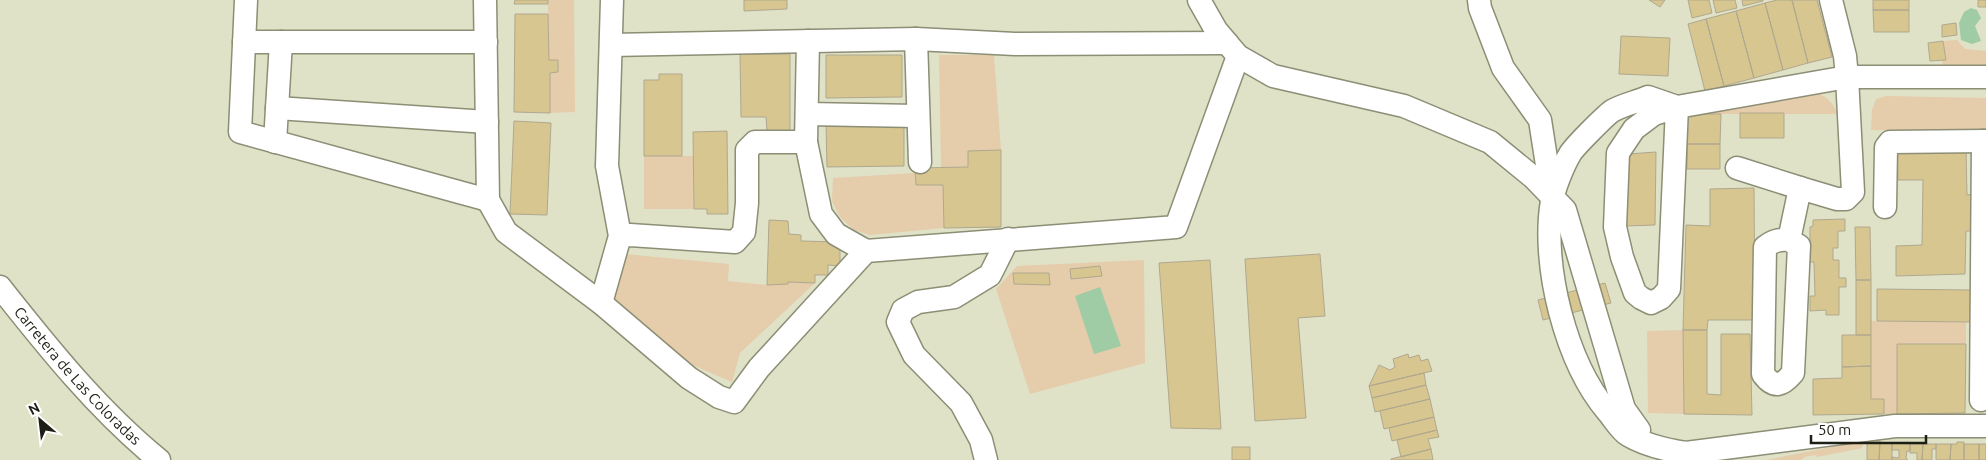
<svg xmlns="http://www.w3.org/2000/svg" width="1986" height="460" font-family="Ubuntu,sans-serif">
	<rect width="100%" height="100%" fill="#dfe2c7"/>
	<!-- green -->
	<path fill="#e5ccab" d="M548 0H574L575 112 550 113V73L558 72V60H549Z
		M1957 40 1965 49 1986 51V69H1943L1942 60 1946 59 1943 41Z
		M939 55H994L1001 150 968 151V167H941Z
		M1813 91C1826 96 1832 101 1838 114H1691Z
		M1886 96 1986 98V131L1871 130 1872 110 1876 99Z
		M644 156H693L694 209H644Z
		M915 173 916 185H943L944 228 870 235 854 230 840 217 832 201 833 178Z
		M625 254 729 264 728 281 767 285 788 284V282L815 283 740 353 732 382 676 358 621 313 613 291Z
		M1144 260 1145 363 1030 394 996 289 1017 266Z
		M1871 321 1966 322V344H1897V414H1884V399H1871Z
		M1683 330 1684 414 1648 413 1647 331Z
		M1867 440 1863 443 1862 448 1858 449 1817 457 1815 455 1804 457 1803 459 1800 460H1766Z"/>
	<!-- water -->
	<path fill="#9fcca4" d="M1971 8 1977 10 1981 18 1975 26 1981 41 1972 44 1961 40 1959 23 1964 12Z
		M1100 287 1121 346 1094 354 1075 296Z"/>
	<!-- building -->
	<path fill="#d7c690" stroke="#b0a88f" d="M515 0H548V4H514Z
		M744 0H787V9L744 11Z
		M1649 0H1665L1660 7Z
		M1688 0H1709L1712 13 1692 18Z
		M1713 0H1735L1737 8 1716 13Z
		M1742 0H1763V1L1743 6Z
		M1777 0H1792L1808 63 1783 70 1765 3Z
		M1792 0H1817L1832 57 1808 63Z
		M1873 0H1909V10H1873Z
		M1978 0H1986V7H1978Z
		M1765 3 1783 70 1754 78 1736 11Z
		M1873 10H1909V32H1874Z
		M1736 11 1754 78 1724 86 1706 19Z
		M515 14H548L549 60H558V72L550 73V113L514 112Z
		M1706 19 1724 86 1705 91 1688 24Z
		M1956 23 1957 35 1942 37V25Z
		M1621 36 1670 38 1668 76 1619 74Z
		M1943 41 1946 60 1930 61 1928 43Z
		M740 54H790V132H767L766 117H741Z
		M826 55H902V97L826 98Z
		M659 74H682V156H644V80H659Z
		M1740 113H1784V138H1740Z
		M1687 114H1721L1720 144H1687Z
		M514 121 551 123 547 215 510 214Z
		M826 124H904V166L827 167Z
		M727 131 728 214H707V209H694L693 132Z
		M1687 144H1720V169H1687Z
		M1001 150V227L944 228 943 185H916L915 168 968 167V151Z
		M1897 150H1966L1967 195 1974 194V231H1966L1965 274 1896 276V246L1922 245 1923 180H1898Z
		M1656 152 1655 225 1626 226 1628 154Z
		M1754 188 1755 320H1708L1707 330H1683L1686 225 1710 226V189Z
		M1845 219V231H1838V248H1833V260H1839V278H1846V287H1839V315H1826V310L1810 311V296H1815L1814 262H1810V227L1813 226V220Z
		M769 220 788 221 789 234 801 235V241L840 242V266L828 265V275H815V283L788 282V284L767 285Z
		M1855 227H1870L1871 280H1856Z
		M1320 254 1325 316 1298 318 1306 418 1255 421 1245 259Z
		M1210 260 1221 429 1171 428 1159 263Z
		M1100 266 1102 276 1071 279 1070 269Z
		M1013 273H1049L1050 285 1014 284Z
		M1856 280H1871V335H1856Z
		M1605 283 1611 303 1543 320 1538 300Z
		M1877 289 1974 290 1973 322 1877 321Z
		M1683 330H1707V394L1721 395V334H1750L1752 415 1684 414Z
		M1842 335H1871V366L1842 367Z
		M1897 344H1966L1965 413 1897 414Z
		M1408 354 1409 358 1419 355 1421 361 1428 359 1432 371 1369 386 1379 365 1390 370 1395 367 1393 359Z
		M1871 366V399H1884V414L1813 415V379L1842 378V367Z
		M1424 373 1426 385 1372 398 1369 386Z
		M1426 385 1430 399 1375 412 1372 398Z
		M1430 399 1434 417 1384 429 1380 411Z
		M1434 417 1437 430 1392 441 1389 428Z
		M1437 430 1439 437 1428 439 1431 449 1401 457 1397 440Z
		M1867 440 1880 441 1879 460H1867Z
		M1957 442H1964V460H1950L1951 444H1957Z
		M1880 443H1892V460H1879Z
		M1892 443 1910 444V451H1907L1906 458 1908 460H1892V457L1899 458V450H1892Z
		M1910 444H1923L1922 460H1917V453H1910Z
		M1923 444H1936V449H1932V460H1922Z
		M1936 444H1951L1950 460H1936Z
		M1964 444H1979V460H1964Z
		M1979 444H1986V460H1979Z
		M1232 447H1250V460H1232Z
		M1431 449 1433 460H1391V459Z"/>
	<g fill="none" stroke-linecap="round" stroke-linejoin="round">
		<defs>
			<g id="minor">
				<path d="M246 0 240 132 488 200"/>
				<path d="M485 0 488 200 506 232 601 303 689 378 719 397 734 402 759 368 866 251"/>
				<path d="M1199 0 1216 30 1238 56 1273 76 1404 106 1490 142 1534 178 1565 210 1624 409 1639 430"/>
				<path d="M1479 0 1480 8 1503 68 1540 120 1552 197"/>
				<path d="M1831 0 1845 56 1847 77H1986"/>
				<path d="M916 39 920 162"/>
				<path d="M808 41 806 142 821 214 836 234 866 251 1176 227 1238 56"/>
				<path d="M244 42H486"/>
				<path d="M611 45 916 39 1015 44 1227 43"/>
				<path d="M277 108 487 122"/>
				<path d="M807 114 917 116"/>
				<path d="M275 142 281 42"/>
				<path d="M1737 168 1800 188"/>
				<path d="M1885 207 1886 147 1890 142 1986 141"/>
				<path d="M620 236 630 235 735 242 744 232 747 203V150L755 142H806"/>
				<path d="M1789 240C1779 239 1773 241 1765 247L1763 374C1774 389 1782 386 1793 373L1799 246 1789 240 1800 188 1837 199H1846L1853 192 1847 77 1677 107 1654 114 1634 129 1618 153 1615 227 1622 257 1635 293 1641 298 1651 303 1661 298 1669 289 1677 107 1648 97C1637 102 1622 105 1612 111 1604 117 1574 147 1570 154 1563 166 1554 188 1552 201 1541 265 1566 363 1608 412 1614 419 1620 430 1628 435 1645 445 1666 450 1686 453L1895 426H1986"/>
				<path id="s1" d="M0 287C49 349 98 410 159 460"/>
				<path d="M601 303 620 236 607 166 612 0"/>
				<path d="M1981 400 1983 141"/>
				<path d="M986 460 981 440 961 403 914 355 898 322 903 310 918 302 954 297 990 275 1008 239"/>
			</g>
		</defs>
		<!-- minor casing -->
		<use href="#minor" stroke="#8c8e75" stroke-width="25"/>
		<!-- minor -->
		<use href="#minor" stroke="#fff" stroke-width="22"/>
	</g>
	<g text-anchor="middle" stroke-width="4" stroke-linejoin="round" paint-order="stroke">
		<!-- street labels -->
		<g font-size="15" fill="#1d1e14" stroke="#fff">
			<text dy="5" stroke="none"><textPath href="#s1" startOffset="118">Carretera de Las Coloradas</textPath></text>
		</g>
	</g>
	<!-- north arrow -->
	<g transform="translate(40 420) rotate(332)" stroke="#ffffff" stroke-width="4" paint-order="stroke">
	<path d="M0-4L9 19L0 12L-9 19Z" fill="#1d1e14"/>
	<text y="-8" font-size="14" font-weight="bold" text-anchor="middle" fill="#1d1e14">N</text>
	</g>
	<!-- scale -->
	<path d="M1811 435v8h115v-8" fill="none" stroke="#1d1e14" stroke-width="2.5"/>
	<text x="1818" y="435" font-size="15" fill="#1d1e14" stroke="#ffffff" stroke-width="4" paint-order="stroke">50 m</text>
</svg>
